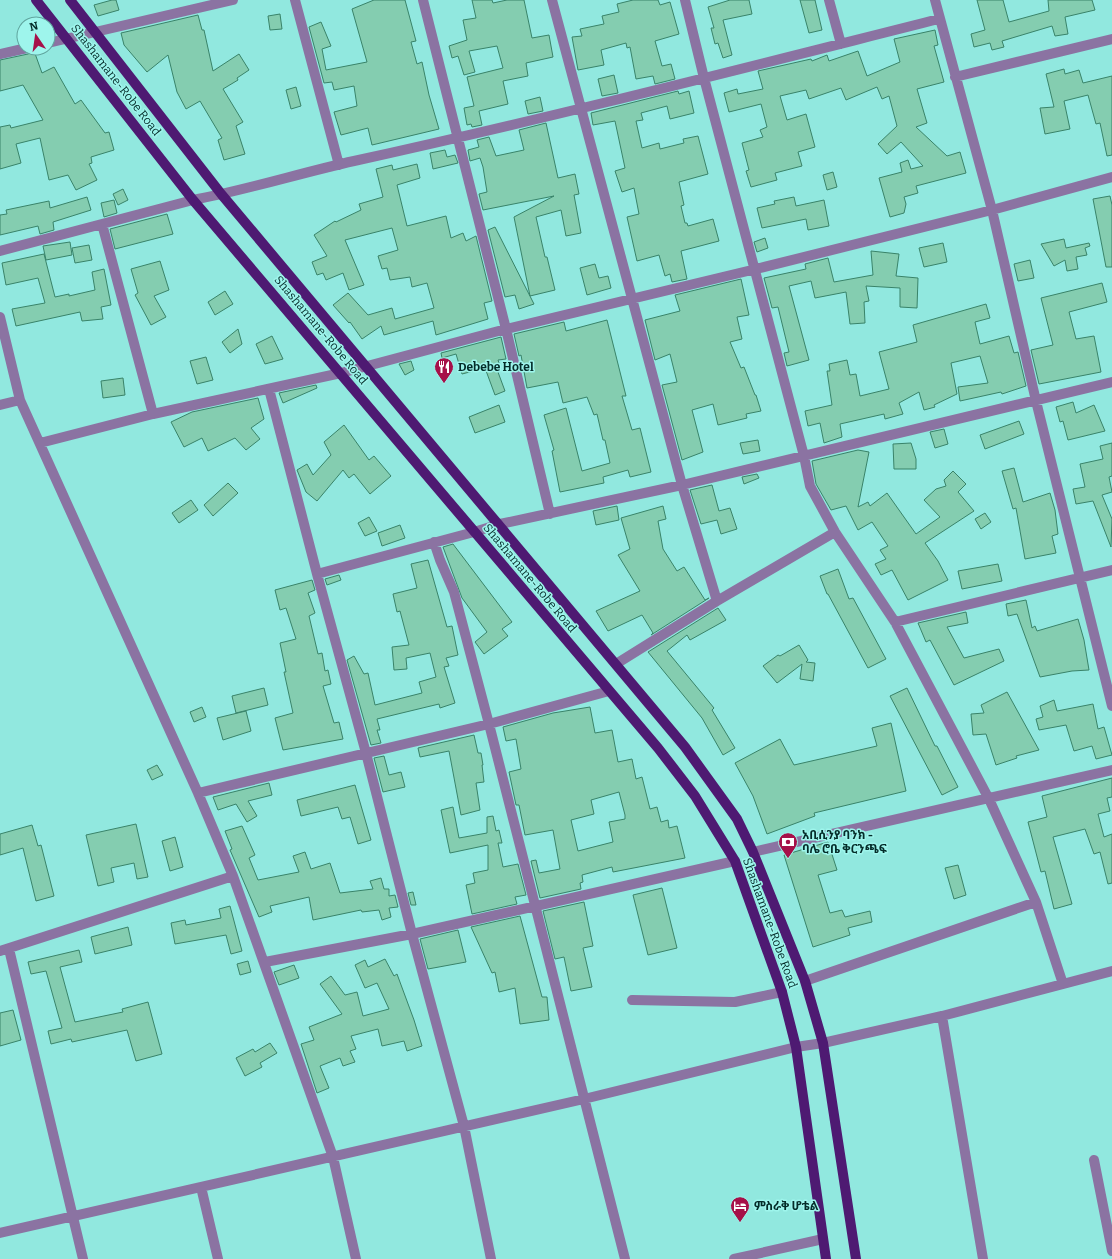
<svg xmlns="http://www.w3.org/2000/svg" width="1112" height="1259" font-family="Bitter,'Noto Sans Ethiopic',serif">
	<rect width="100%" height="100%" fill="#91e8df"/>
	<!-- building -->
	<path fill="#84cdb0" stroke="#398369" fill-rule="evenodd" d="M112 0H116L119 10 98 16 94 5Z
		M374 0H405L416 41 411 42 417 64 422 62 429 95 439 129 372 145 368 128 341 135 334 112 357 106 354 86 334 90 332 82 324 83 309 27 321 22 331 46 322 49 326 70 367 62 352 9Z
		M472 0H492L493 3 507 0H524L532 38 549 35 553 57 526 63 528 76 503 81 508 104 479 111 482 125 472 127 471 124 467 125 464 108 474 106 467 77 503 68 497 46 469 51 475 72 464 75 458 56 452 58 449 46 467 40 463 20 476 18Z
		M633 0H658L660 5 670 2 679 34 655 41 662 66 671 64 675 79 655 84 653 76 636 79 630 47 627 48 626 43 601 50 604 65 578 70 572 37 582 36 580 29 604 24 602 16 619 12 617 4Z
		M730 0H749L752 14 723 20 732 55 723 58 718 43 715 44 711 28H714L708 7Z
		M800 0H815L822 30 809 33Z
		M977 0H1003L1009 22 1049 11 1048 0H1092L1095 10 1065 17 1068 34 1055 36 1052 26 1002 41 1004 47 992 50 990 43 974 47 971 34 985 30Z
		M280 14 282 29 270 30 268 16Z
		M198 15 202 30H204L213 71 239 54 249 70 237 78 238 80 223 89 243 122 236 126 245 154 224 160 218 140 222 138 200 101 186 109 177 92 168 55 147 72 124 45 121 33Z
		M935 30 938 45 934 46 944 82 917 89 927 123 916 127 947 156 960 152 966 173 916 186 918 193 904 197 906 204 904 213 890 217 879 178 902 172 900 163 908 160 911 169 923 166 901 142 887 154 878 144 897 126 889 96 882 99 877 87 846 100 841 88 809 99 806 90 780 96 787 120 806 114 815 147 798 152 802 166 775 173 777 180 751 187 746 171 749 170 742 143 763 137 760 130 767 127 761 104 729 112 724 93 737 89 738 94 763 89 758 71 811 59 812 61 827 55 829 61 858 51 867 76 900 62 894 39Z
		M33 48 42 73 54 67 75 104 81 100 105 133 109 132 114 150 91 157 92 163 89 164 97 180 76 190 68 175 49 180 40 138 16 144 21 163 0 169V127L10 125 11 128 43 120 23 85 0 91V60L28 54 32 52Z
		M1064 69 1065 74 1079 70 1083 83 1112 76V155L1107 156 1100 123 1096 124 1088 95 1064 101 1070 129 1045 134 1040 108 1054 107 1046 74Z
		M614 75 618 93 602 96 598 79Z
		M296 87 301 106 291 109 286 90Z
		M678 91 679 94 689 91 694 113 670 119 667 106 641 113 643 120 636 121 642 148 659 143 660 149 684 143 683 139 698 136 708 174 679 182 684 205 681 206 685 223H687L688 226 713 219 719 241 681 251 687 279 672 282 670 274 665 276 659 255 637 261 627 217 639 214 634 188 622 192 615 171 625 168 615 121 593 125 591 113Z
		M540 97 543 111 528 114 525 101Z
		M546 123 558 178 575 174 579 194 574 195 581 233 566 236 561 210 536 217 545 257H547L555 290 530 296 514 217 554 196 483 210 479 194 487 192 483 167 480 158 470 161 468 150 479 147 477 140 489 137 496 156 524 150 519 130Z
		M445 150 447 157 455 155 458 163 433 169 430 153Z
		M417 164 420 178 397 185 407 226 446 216 451 238 463 233 466 241 476 236 492 301 484 303 488 319 436 335 433 321 384 335 381 326 362 339 350 322 349 323 333 305 348 293 368 315 392 308 395 319 434 308 427 283 412 287 410 277 390 280 387 268 382 269 378 256 398 250 392 228 345 240 364 285 349 290 343 273 326 280 323 273 317 275 312 262 327 256 314 235 335 221 336 222 361 210 359 204 383 197 376 169 392 165 393 170Z
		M833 172 837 187 827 190 823 175Z
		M123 189 128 200 118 205 113 194Z
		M1110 196 1112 205V267H1106L1093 199Z
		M87 197 91 210 53 222 54 230 40 234 38 226 0 235V215L7 214 6 210 49 201 50 208Z
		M794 197 796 206 824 200 829 226 808 230 806 219 762 228 757 208 775 204 774 201Z
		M114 200 117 213 104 217 101 203Z
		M167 214 173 234 115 249 110 229Z
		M495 227 534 304 519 309 515 295 505 297 488 230Z
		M765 238 768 248 757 252 754 242Z
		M1064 239 1066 248 1089 243 1090 246 1085 248 1087 255 1076 257 1078 269 1067 271 1065 260 1054 266 1041 244Z
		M70 242 72 255 46 260 43 246Z
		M943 243 947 262 924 267 919 248Z
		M89 245 92 260 75 263 72 248Z
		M871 251 899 254 896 276 918 278 917 308 900 307V288L866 286 869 301 864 302 865 323 850 324 846 292 815 298 811 281 789 286 809 360 787 366 784 353 789 352 778 307 772 308 764 278 806 269 805 264 828 258 834 282 873 275Z
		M44 254 55 297 69 294V296L95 290 92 272 104 269 111 305 101 307 103 319 82 321 80 312 16 326 12 309 45 303 38 278 6 285 2 263Z
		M1030 260 1034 278 1018 281 1014 264Z
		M160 261 169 290 154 296 166 317 151 325 135 295 138 293 131 269Z
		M595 264 599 278 608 276 611 288 587 295 580 268Z
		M741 279 749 315 737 317 742 339 730 342 741 368 744 367 755 395H756L761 411 746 414 747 418 718 425 713 404 692 410 703 452 682 460 662 385 677 382 670 354 655 360 645 320 680 311 675 295Z
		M1102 283 1107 302 1069 312 1076 339 1094 336 1101 372 1039 384 1031 350 1053 345 1041 298Z
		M225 291 233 304 215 315 208 302Z
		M986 304 990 318 975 322 980 344 1009 336 1014 353 1018 352 1026 386 1002 394 1001 392 960 401 958 387 988 383 980 356 951 363 957 394 934 405 935 407 924 410 919 392 899 403 903 414 885 419 884 414 840 424 842 437 824 443 820 423 808 426 805 411 832 405 827 371H830L829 364 847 360 850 375 856 374 860 396 889 389 879 352 917 342 913 325Z
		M607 320 626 396H622L632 430 640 428 651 472 630 477 628 470 603 477 604 483 560 492 552 451 554 450 544 415 566 408 582 471 610 463 605 440H603L597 414 594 415 587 397 563 403 558 382 527 388 521 355 519 356 514 334 564 322 566 331Z
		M238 329 242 344 230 353 222 342Z
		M272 336 283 359 265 364 256 344Z
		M501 337 506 359 498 360 499 363 495 364 505 391 495 395 485 368 462 374 456 354 442 358 441 353Z
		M206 357 213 380 197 384 190 361Z
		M411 361 414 370 405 375 399 364Z
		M123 378 125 395 103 398 101 381Z
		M316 385 317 388 283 403 279 393Z
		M258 398 264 419 251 428 260 439 246 450 235 438 208 451 202 438 184 447 171 422 192 412Z
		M1073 402 1076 413 1094 405 1105 431 1068 440 1063 421 1060 422 1056 407Z
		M499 405 505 422 475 433 469 417Z
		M1019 421 1024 434 985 449 980 435Z
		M344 425 369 460 374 456 391 476 370 494 354 474 349 478 343 470 317 501 306 492 297 470 307 464 313 475 331 455 324 442Z
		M944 429 948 444 935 448 930 432Z
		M758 440 760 451 743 454 740 443Z
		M911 443 916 459V469H894L893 444Z
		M1112 443V476L1109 477 1112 492 1102 495 1112 519 1111 547 1093 501 1076 504 1073 489 1085 487 1080 464 1103 459 1100 446Z
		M858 450 869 452 858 507 868 502 870 506 887 493 916 534 940 517 924 500 936 489 946 486 944 480 953 471 966 484 958 492 974 511 925 543 938 561 948 580 908 600 892 570 881 575 875 564 886 559 880 550 888 546 872 522 858 530 846 506 831 510 816 484 812 461Z
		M1014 468 1023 502 1050 493 1055 510 1058 534 1052 536 1056 553 1025 559 1016 508 1013 509 1002 471Z
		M757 474 759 478 744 484 742 477Z
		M228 483 238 493 213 516 204 505Z
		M712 485 719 511 730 508 737 529 721 534 717 520 701 524 690 490Z
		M191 500 198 510 179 523 172 513Z
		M617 506 619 520 596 525 593 511Z
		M663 506 666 519 658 521 663 549 677 571 684 567 705 600 709 598 651 635 653 633 642 615 608 631 596 611 640 591 618 555 630 549 621 518Z
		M985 513 991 522 981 529 975 519Z
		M369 517 377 531 365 536 358 523Z
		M400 525 405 538 382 546 378 533Z
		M453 544 512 622 502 629 508 636 484 654 475 642 487 632 462 598 443 547Z
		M428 560 447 627 452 626 458 655 446 658 449 666 444 667 455 703 440 708 439 704 377 719 380 730H377L381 743 371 745 347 660 354 656 364 674 368 673 375 705 422 693 419 682 436 677 430 653 406 658 407 669 394 670 392 647 409 645 400 611 397 612 393 594 417 588 411 564Z
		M998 564 1002 581 962 589 958 571Z
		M838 569 849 599 853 598 886 659 868 668 828 594H827L820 576Z
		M339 575 341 580 327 585 325 579Z
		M312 580 315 590 308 593 315 613 309 616 318 654 322 653 325 671 328 670 331 684 323 686 334 723 339 722 343 739 283 750 275 718 293 713 284 672H286L280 643 296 639 286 608 280 610 275 590Z
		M1026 600 1032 628 1035 626 1037 631 1078 619 1084 640 1089 670 1072 671 1040 677 1017 614 1008 616 1006 604Z
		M718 608 726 620 690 640 687 635 667 651 714 708 712 710 735 748 723 755 702 718 648 652Z
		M966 612 968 623 947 627 964 658 999 649 1004 661 954 685 930 640 926 642 918 623Z
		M799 645 808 660 806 662 815 663 813 681 800 679 802 664 777 683 763 666 778 655 780 656Z
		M264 688 268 705 236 713 232 696Z
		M907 688 935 746H937L958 787 942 795 890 696Z
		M1007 692 1039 750 1016 756 1017 758 996 765 986 734 973 735 971 714 984 713 981 705Z
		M1054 700 1057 711 1093 704 1098 729 1104 727 1112 755 1096 759 1092 746 1074 751 1066 725 1039 730 1036 719 1043 717 1040 706Z
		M202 707 206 717 194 722 190 712Z
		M590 707 595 733 612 730 618 762 632 759 636 779 642 777 650 809 657 807 661 822 668 820 669 828 677 826 685 858 613 872 612 867 582 875 583 882 580 883 581 889 540 898 531 861 536 860 539 873 560 869 553 830 525 835 519 805H516L509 772 521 769 516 739 506 741 503 727 553 713ZM619 792 625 815V819L609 822 613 842 578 851 571 820 594 814 591 800Z
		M246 711 251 731 223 740 217 718Z
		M891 723 906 791 814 813 815 816 767 834 753 796 735 763 780 739 794 765 877 746 872 728Z
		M474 735 478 753H481L483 765H482L484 782 476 783 480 810 461 815 449 751 420 757 418 748Z
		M384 756 389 775 401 772 405 787 383 792 374 758Z
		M157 765 163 775 152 780 147 770Z
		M1112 778V797L1107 798 1110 811 1098 814 1104 837 1112 834V883L1108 884 1100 852 1094 854 1085 829 1053 837 1072 904 1054 909 1045 871 1041 872 1028 822 1047 817 1042 796Z
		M269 783 272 795 248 801 257 816 247 822 236 804 218 810 213 797Z
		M355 785 371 840 358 844 350 817 342 819 338 807 301 816 297 800Z
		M453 807 459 838 487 833V817L493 816 496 831 499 830 502 843H498L503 867 518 864 526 895 515 897 517 904 472 914 466 885 475 883 473 873 488 870V845L450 853 441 810Z
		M136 824 148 877 137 879 134 863 111 868 114 882 98 886 86 835Z
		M32 825 38 846 41 845 54 896 36 901 23 848 0 855V834Z
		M242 826 255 855 249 858 258 880 299 872 293 856 305 852 311 869 330 863 340 893 373 889 370 881 381 878 384 889H389V896L395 895 398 907 389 908 391 917 382 920 379 910 362 912 361 910 313 920 309 897 270 906 272 912 259 917 230 850 232 849 225 831Z
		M175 837 183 867 170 871 162 841Z
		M828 842 837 870 818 875 830 913 842 910 845 917 870 911 872 922 848 928 850 935 813 947 784 855Z
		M958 865 966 895 954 899 945 868Z
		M662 888 677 948 648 955 633 895Z
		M413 892 416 905H411L408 893Z
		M584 902 593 946 583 948 592 987 571 991 564 957 555 959 543 911Z
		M230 906 242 951 231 954 226 935 175 944 171 923 185 920 186 925 221 918 219 909Z
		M520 916 542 997H547L549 1020 520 1024 515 988 499 992 495 972 492 973 471 927Z
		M128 927 132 945 95 954 91 937Z
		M458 930 466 962 428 969 420 939Z
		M79 950 82 962 60 967 75 1022 123 1012 122 1009 148 1002 162 1054 136 1061 127 1030 72 1042 71 1039 51 1044 48 1031 62 1028 46 971 31 974 28 962Z
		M385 959 394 976 397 974 414 1020 422 1046 407 1051 404 1041 382 1046 378 1029 351 1036 356 1049 350 1051 355 1062 343 1066 340 1058 320 1066 329 1088 317 1093 301 1044 314 1040 309 1027 342 1014 320 984 331 976 345 995 357 992 363 1016 389 1009 377 983 365 988 355 965 365 960 368 967Z
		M248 961 251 972 240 975 237 964Z
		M294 965 299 978 279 985 274 972Z
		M13 1010 21 1040 0 1046V1013Z
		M270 1043 277 1053 260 1063 262 1067 245 1076 236 1058 253 1049 255 1052Z"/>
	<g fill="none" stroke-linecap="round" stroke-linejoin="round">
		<!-- minor -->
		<path stroke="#8b73a2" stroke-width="10" d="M295 0 339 165
			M423 0 506 329 550 514
			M552 0 682 485 717 601
			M685 0 704 78 804 456 810 486 835 532 895 622 989 799 1036 902 1063 984
			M829 0 841 44
			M935 0 992 210 1036 401 1112 706
			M48 43 233 0
			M0 54 27 48
			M955 77 1112 39
			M102 224 153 414
			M0 251 193 200C247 190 300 173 354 161 550 118 744 68 939 19
			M0 317 20 400 198 793 233 876 333 1157 356 1259
			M269 389 317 574 366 753 412 934 464 1126 491 1259
			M0 405 20 400
			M40 443 153 414 341 373 506 329 756 269 992 210 1112 177
			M434 542 440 560 454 592 489 724 625 1259
			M317 574 474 532 500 524 682 485 1112 382
			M895 622 1112 570
			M616 664 717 601 835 532
			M198 793 489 724 609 691
			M753 852 1112 770
			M9 949 83 1259
			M0 951 233 876
			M265 962 412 934 735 861
			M805 981 1036 902
			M632 1000 735 1002 782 992
			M942 1016 983 1259
			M1094 1160 1112 1251
			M201 1187 218 1259
			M0 1233 584 1099 796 1047 823 1043 942 1016 1112 971
			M734 1259 823 1239"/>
		<!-- major -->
		<path stroke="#4e1a72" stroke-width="10" d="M36 0 193 200 658 748 695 796 735 861 782 992 796 1047 826 1259
			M70 0 222 195 685 747 737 819 753 852 805 981 823 1043 856 1259"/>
	</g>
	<!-- icons -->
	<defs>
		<symbol id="restaurant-pin" viewBox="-11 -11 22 30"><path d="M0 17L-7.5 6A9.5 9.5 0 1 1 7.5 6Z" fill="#a61049" stroke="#9ef5ec"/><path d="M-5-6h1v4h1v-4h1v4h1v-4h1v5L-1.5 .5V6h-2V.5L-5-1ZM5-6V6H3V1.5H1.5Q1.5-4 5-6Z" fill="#fff"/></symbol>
		<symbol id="bank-pin" viewBox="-11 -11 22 30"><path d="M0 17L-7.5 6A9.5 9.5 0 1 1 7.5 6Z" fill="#a61049" stroke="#9ef5ec"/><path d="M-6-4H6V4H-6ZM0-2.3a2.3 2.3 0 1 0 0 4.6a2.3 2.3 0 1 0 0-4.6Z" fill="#fff"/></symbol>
		<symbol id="hotel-pin" viewBox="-11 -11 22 30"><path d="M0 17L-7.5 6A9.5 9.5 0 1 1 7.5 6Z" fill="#a61049" stroke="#9ef5ec"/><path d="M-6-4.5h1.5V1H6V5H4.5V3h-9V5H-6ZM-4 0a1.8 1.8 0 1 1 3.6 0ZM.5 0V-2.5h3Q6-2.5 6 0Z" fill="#fff"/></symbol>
	</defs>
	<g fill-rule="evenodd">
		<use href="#restaurant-pin" x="433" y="356" width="22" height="30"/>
		<use href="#bank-pin" x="777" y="831" width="22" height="30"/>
		<use href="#hotel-pin" x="729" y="1195" width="22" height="30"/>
	</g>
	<g text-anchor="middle" stroke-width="3" stroke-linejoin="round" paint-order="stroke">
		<!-- street labels -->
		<g font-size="12" fill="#042c29" stroke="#9ef5ec">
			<text transform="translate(116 80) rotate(52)" y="4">Shashamane-Robe Road</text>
			<text transform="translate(321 330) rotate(50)" y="4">Shashamane-Robe Road</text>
			<text transform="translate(530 578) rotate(50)" y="4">Shashamane-Robe Road</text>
			<text transform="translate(770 923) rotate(70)" y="4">Shashamane-Robe Road</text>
		</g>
		<!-- poi labels -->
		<g font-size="12" font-weight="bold" fill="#042c29" stroke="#9ef5ec" text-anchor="start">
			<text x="458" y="371">Debebe Hotel</text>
			<text x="802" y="839">አቢሲንያ ባንክ -<tspan x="802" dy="14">ባሌ ሮቤ ቅርንጫፍ</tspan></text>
			<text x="754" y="1210">ምስራቅ ሆቴል</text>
		</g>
	</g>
	<!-- north arrow -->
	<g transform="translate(36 36) rotate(347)"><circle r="19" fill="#9ef5ec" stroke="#60a59e"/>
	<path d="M0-3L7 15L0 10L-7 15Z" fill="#a61049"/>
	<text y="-6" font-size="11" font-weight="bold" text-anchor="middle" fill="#042c29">N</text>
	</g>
</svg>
